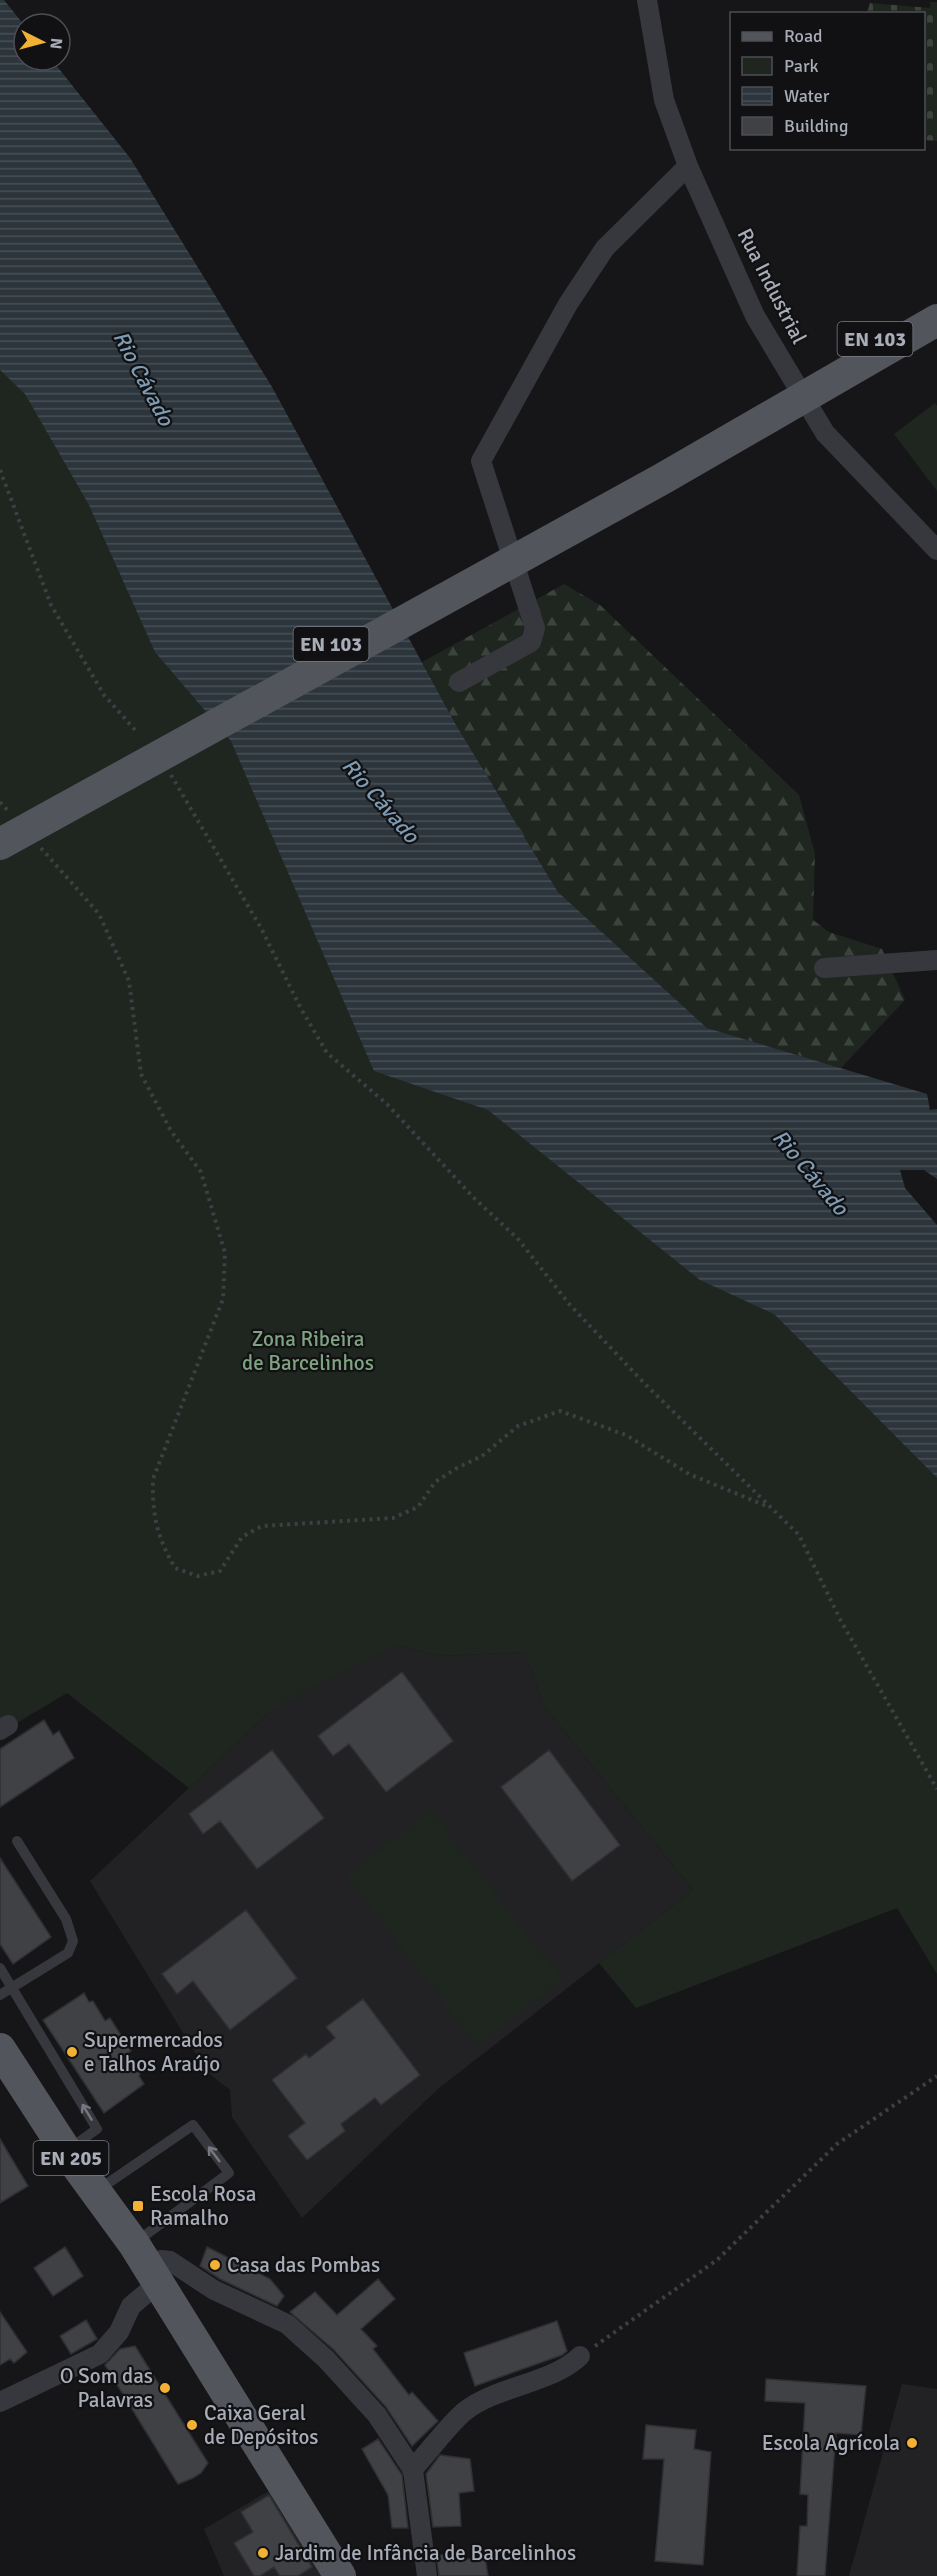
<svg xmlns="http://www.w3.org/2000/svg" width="937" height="2576" font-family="Signika,sans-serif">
	<defs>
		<pattern id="forest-firs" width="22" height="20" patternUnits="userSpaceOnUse" patternTransform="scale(1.5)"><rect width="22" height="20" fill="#1e261f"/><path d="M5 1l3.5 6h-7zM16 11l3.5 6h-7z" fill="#3c433d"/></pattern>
		<pattern id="cemetery-stones" width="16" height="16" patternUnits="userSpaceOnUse" patternTransform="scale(1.5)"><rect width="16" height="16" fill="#1e261f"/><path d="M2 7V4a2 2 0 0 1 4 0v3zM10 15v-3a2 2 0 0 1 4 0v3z" fill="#3c433d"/></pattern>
		<pattern id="water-rules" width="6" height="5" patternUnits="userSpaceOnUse" patternTransform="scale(1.5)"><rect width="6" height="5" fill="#2c353c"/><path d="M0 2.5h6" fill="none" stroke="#485056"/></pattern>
	</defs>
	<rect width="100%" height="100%" fill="#161618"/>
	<!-- built -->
	<path fill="#222225" d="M395 1645 440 1656 525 1652 543 1705 693 1890 438 2089 302 2218 232 2117 230 2090 207 2072 90 1881 272 1710 380 1647Z
		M902 2384 937 2389V2576H849Z
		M272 2489 326 2576H224L204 2529Z"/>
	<!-- forest -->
	<path fill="url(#forest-firs)" d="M564 584 600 605 799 795 815 854 813 920 829 932 882 949 905 1000 841 1068 707 1028 558 892 456 725 422 662Z"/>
	<!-- cemetery -->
	<path fill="url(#cemetery-stones)" d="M930 2H937V141L924 140V14L867 13 870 3 930 8Z"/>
	<!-- park -->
	<path fill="#1e261f" d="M0 353 774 1314 937 1478V1974L897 1908 636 2008 599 1963 693 1890 543 1705 525 1652 440 1656 395 1645 272 1710 189 1788 67 1693 0 1733Z
		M935 403 937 406V491L894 434Z
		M431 1810 562 1980 477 2046 346 1876Z"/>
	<!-- water -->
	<path fill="url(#water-rules)" d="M0 0H4L24 25V60H52L130 158 272 387 456 725 558 892 707 1028 927 1094 930 1110 937 1109V1179L924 1170H900L905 1188 937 1225V1478L774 1314 700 1280 488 1110 374 1071 231 741 155 652 89 505 25 394 0 370Z"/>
	<!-- building -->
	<path fill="#404145" stroke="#303034" stroke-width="1.5" d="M402 1672 453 1741 386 1792 349 1744 333 1756 318 1736Z
		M44 1720 53 1735 59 1731 74 1758 0 1807V1749Z
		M272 1750 324 1818 257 1869 220 1821 203 1834 189 1814Z
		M549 1750 620 1845 572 1881 501 1787Z
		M0 1858 51 1937 13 1964 0 1944Z
		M246 1910 297 1978 230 2030 193 1981 177 1994 162 1974Z
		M84 1993 89 2002 93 2001 105 2021 110 2018 131 2051 128 2053 141 2072 139 2076 144 2084 104 2113 43 2020Z
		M363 1999 420 2075 381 2105 375 2098 341 2124 345 2131 307 2160 288 2136 305 2123 272 2080 306 2054 309 2058 335 2038 326 2027Z
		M0 2139 28 2186 0 2203Z
		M65 2247 83 2276 53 2296 34 2268Z
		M207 2247 270 2279 284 2296 277 2306 220 2279 200 2266Z
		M378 2279 395 2299 361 2329 377 2346 373 2349 409 2395 412 2392 438 2421 412 2446 386 2407 334 2350 290 2312 315 2292 337 2315Z
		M0 2312 27 2352 14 2363 10 2359 0 2365Z
		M86 2320 97 2339 71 2354 60 2336Z
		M557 2321 567 2351 562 2355 475 2386 464 2353Z
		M135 2346 208 2463 201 2473 193 2478 178 2484 105 2365 120 2349Z
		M766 2379 866 2386 861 2435 836 2433 825 2576H797L800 2526H807L808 2495 800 2494 805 2403 765 2401Z
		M646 2425 696 2430 694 2449 711 2452 703 2565 655 2561 664 2459H643Z
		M378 2439 402 2475 408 2528H392L388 2495 362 2449Z
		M440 2455 470 2459 474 2491 459 2493 461 2526 433 2527 426 2474Z
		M269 2495 312 2567 298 2576H280L274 2567 260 2576H254L234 2543 253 2532 241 2512Z
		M461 2554 462 2560 485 2556 488 2576H439L436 2555Z"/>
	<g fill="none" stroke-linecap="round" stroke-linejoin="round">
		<!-- path -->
		<path stroke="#3d3f44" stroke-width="4" stroke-dasharray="3 4.5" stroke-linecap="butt" d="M0 470 51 605 104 695 135 730
			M171 775 261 928 300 1007 327 1053 387 1104 474 1198 518 1239 570 1305 646 1385 799 1535 841 1621 937 1789
			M0 802 10 813
			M41 848 99 914 129 981 141 1074 171 1131 201 1172 225 1253 223 1299 153 1479C152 1515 157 1537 175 1568L198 1576 220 1571 242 1537 262 1526 393 1518 418 1507 435 1482 457 1468 482 1456 518 1426 560 1411 626 1435 689 1474 769 1507
			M595 2346 717 2260 837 2144 937 2076"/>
		<!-- service -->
		<path stroke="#37383d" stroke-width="10" d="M0 1968 97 2129 69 2149
			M0 1995 68 1953 73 1941 66 1919 17 1841
			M98 2190 193 2125 229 2173 136 2242"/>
		<!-- minor -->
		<path stroke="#37383d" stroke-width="20" d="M647 0 664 100 688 166 755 316 825 433 937 550
			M459 682 531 642 535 628 481 461 568 304 605 248 688 166
			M824 968 937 960
			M0 1730 8 1725
			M145 2263 161 2260 170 2261 214 2290 287 2324 326 2359 377 2415 413 2470 427 2576
			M0 2402 100 2354 119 2332 131 2306 157 2284
			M412 2470C427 2454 449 2424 465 2411 497 2386 553 2383 580 2356"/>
		<!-- primary -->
		<path stroke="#53555c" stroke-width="32" d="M0 844 662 479 937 320
			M0 2049 66 2151 134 2244 340 2576"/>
	</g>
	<!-- one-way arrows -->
	<defs><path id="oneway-shaft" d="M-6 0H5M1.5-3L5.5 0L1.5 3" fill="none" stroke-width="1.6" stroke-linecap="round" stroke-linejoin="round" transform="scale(1.5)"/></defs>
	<g stroke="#757881">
		<use href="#oneway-shaft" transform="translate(87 2112) rotate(-121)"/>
		<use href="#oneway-shaft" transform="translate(214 2154) rotate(-127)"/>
	</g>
	<!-- markers -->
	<g fill="#f2b134" stroke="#111113" stroke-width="2">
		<circle cx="72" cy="2052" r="6"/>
		<rect x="132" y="2200" width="12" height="12" rx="3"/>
		<circle cx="215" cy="2265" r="6"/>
		<circle cx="165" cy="2388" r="6"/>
		<circle cx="192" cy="2425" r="6"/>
		<circle cx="912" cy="2443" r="6"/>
		<circle cx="263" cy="2553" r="6"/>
	</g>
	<g text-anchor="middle" stroke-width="4.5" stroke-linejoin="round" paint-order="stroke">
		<!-- shield labels -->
		<g fill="#111113" stroke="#7b7e86" stroke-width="1.5">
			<rect x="837.5" y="322" width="75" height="34" rx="4.5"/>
			<rect x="293.5" y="627" width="75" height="34" rx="4.5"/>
			<rect x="33.5" y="2141" width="75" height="34" rx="4.5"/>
		</g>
		<g font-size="20" font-weight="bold" fill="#a8adb8">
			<text x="875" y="346">EN 103</text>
			<text x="331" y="651">EN 103</text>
			<text x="71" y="2165">EN 205</text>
		</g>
		<!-- street labels -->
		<g font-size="21" fill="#a8adb8" stroke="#111113">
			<text transform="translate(772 286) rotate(63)" y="7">Rua Industrial</text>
		</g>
		<!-- park labels -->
		<g font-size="21" fill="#7fa381" stroke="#111113">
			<text x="308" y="1346">Zona Ribeira<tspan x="308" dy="24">de Barcelinhos</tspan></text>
		</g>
		<!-- poi labels -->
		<g font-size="21" fill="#a8adb8" stroke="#111113" text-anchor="start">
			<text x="84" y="2047">Supermercados<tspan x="84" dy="24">e Talhos Araújo</tspan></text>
			<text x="150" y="2201">Escola Rosa<tspan x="150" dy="24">Ramalho</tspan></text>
			<text x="227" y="2272">Casa das Pombas</text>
			<text x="153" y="2383" text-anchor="end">O Som das<tspan x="153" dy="24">Palavras</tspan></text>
			<text x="204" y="2420">Caixa Geral<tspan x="204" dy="24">de Depósitos</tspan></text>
			<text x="900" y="2450" text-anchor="end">Escola Agrícola</text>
			<text x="275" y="2560">Jardim de Infância de Barcelinhos</text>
		</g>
		<!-- water labels -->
		<g font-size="22" font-style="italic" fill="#7f9bb3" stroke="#111113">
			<text transform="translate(144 378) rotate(62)" y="8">Rio Cávado</text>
			<text transform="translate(381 800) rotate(49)" y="8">Rio Cávado</text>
			<text transform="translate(811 1172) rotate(50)" y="8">Rio Cávado</text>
		</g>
	</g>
	<!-- legend -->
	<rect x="730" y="12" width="195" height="138" fill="#111113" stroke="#4d4f55" stroke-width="1.5"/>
	<rect x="742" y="32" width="30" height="9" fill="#53555c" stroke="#4d4f55" stroke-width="1.5"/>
	<text x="784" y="42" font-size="18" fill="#a8adb8">Road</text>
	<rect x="742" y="57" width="30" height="18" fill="#1e261f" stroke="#4d4f55" stroke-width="1.5"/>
	<text x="784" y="72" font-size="18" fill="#a8adb8">Park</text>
	<rect x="742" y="87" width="30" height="18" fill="url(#water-rules)" stroke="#4d4f55" stroke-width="1.5"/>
	<text x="784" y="102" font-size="18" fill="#a8adb8">Water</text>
	<rect x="742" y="117" width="30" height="18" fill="#404145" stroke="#4d4f55" stroke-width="1.5"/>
	<text x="784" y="132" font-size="18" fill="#a8adb8">Building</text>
	<!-- north arrow -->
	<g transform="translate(42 42) rotate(96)"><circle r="28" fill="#111113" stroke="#4d4f55" stroke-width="1.5"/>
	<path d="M0-4.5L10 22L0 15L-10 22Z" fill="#f2b134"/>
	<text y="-9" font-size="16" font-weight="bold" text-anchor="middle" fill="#a8adb8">N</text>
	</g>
</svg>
